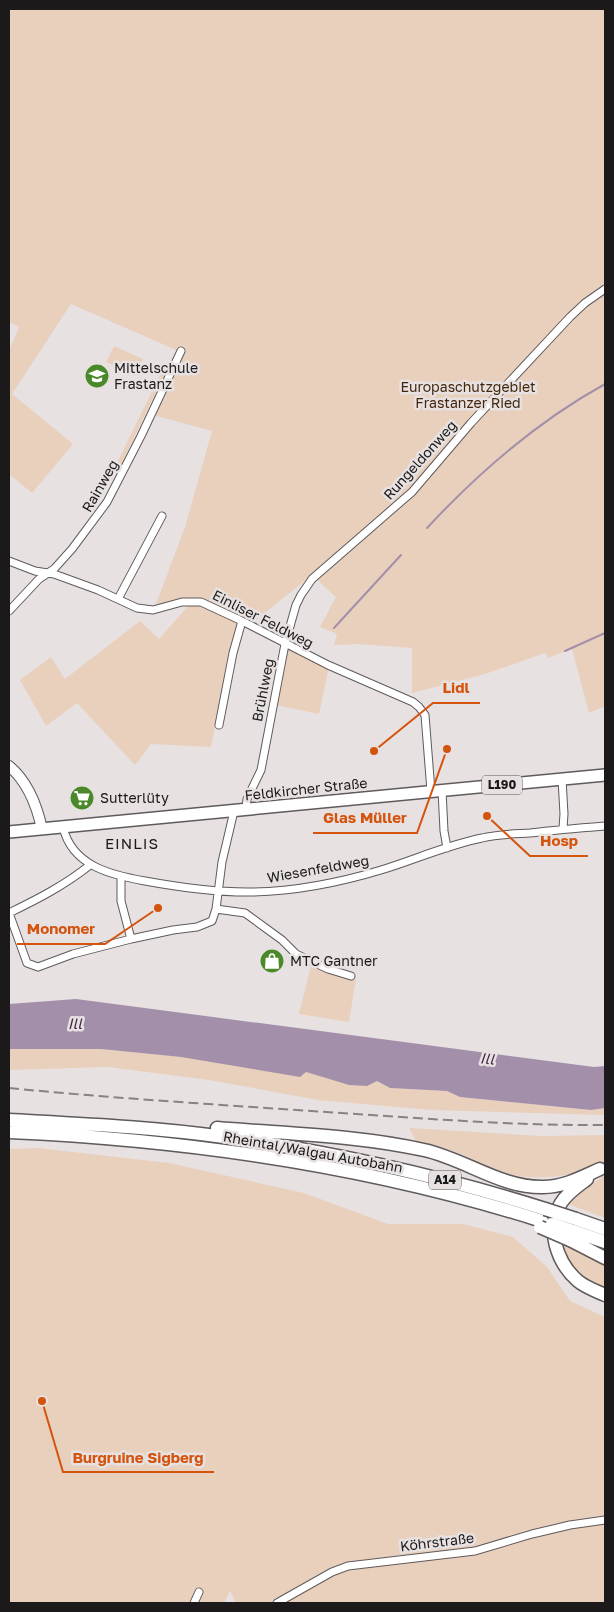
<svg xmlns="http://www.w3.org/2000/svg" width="614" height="1612" font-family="'Golos Text',sans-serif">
	<rect width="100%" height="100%" fill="#e7e1e1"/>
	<!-- green -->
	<path fill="#e8d0bd" d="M9 9H605V706L589 713 572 649 548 658 545 653 485 674 412 693V648L358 644 334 645 337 634 320 627 336 597 312 575 252 623 241 618 230 651 211 747 151 744 135 765 77 703 46 726 20 680 51 657 65 679 140 621 159 639 195 598 155 607 185 527 212 431 153 415 183 353 71 304 12 394 73 444 32 493 9 474V351L19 327 9 322Z
		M114 346 143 359 135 376 106 362Z
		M165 365 168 367 119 469 115 467Z
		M282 639 330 662 319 714 271 704Z
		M311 966 356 979 349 1022 299 1014Z
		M9 1049H101L181 1057 306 1072 349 1085 377 1081 390 1088 447 1091 460 1097 591 1110 605 1108V1115L431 1110 318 1100 209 1080 108 1067 9 1070Z
		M409 1128 542 1136 605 1135V1218L568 1204 575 1196 601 1178 591 1166C580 1173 571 1174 559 1176 511 1182 495 1168 453 1151 441 1146 428 1144 416 1141Z
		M38 1148 169 1163 304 1193 388 1224H463L513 1237 547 1267 570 1301 605 1317V1603H236L230 1591 224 1603H9V1149Z
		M559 1241 590 1255 605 1264V1289L593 1284 568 1265Z"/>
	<!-- water -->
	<path fill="#a48faa" d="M76 999 594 1067 605 1066V1108L591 1110 460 1097 447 1091 390 1088 377 1081 367 1086 349 1085 306 1072 300 1077 181 1057 101 1049H9V1004Z"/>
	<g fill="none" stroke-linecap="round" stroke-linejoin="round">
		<!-- stream -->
		<path stroke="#a48faa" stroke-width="2" d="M427 528C479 472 538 421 605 384
			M334 628 401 555
			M565 651 605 633"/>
		<defs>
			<path id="street" d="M9 561 35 571 54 574 98 590 137 608 153 610 182 602H201L242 621 328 665 413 702 419 707 425 715 431 791
				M118 599 162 516
				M9 611 39 579 54 569 72 549 107 502 141 436 181 351
				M219 725 233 653 242 621
				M562 779 564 814 563 828
				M442 790 444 831 447 848
				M246 809 247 799 261 770 285 644 296 605 301 595 312 579 320 572 412 492 471 423 570 317 585 303 605 289
				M63 827C72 866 111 875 145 881 178 887 213 892 247 892 291 892 338 883 381 870 414 860 447 845 482 838 498 834 514 834 530 833 556 830 580 828 605 826
				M121 877V901L131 939
				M216 909 245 913 282 940 296 954 328 969 351 976
				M9 913 27 963 38 967 73 954 131 939 173 930 197 927 212 921 216 909 222 862 234 811
				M9 913C38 899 65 885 90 865
				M194 1603 199 1592
				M277 1603 332 1572 348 1566 475 1551 532 1534 570 1525 605 1520"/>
			<path id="secondary" d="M9 766C27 781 37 806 42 829"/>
			<path id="primary" d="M9 832 605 775"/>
			<path id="highway" d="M9 1120C81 1124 153 1127 224 1137 332 1152 441 1176 545 1209
				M217 1128C286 1134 357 1135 424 1150 465 1159 501 1188 543 1187 564 1187 582 1177 600 1169
				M9 1132C189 1140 370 1166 542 1221
				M587 1179C578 1186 567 1193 561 1203 545 1228 557 1263 578 1281 585 1287 596 1291 605 1295
				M576 1219 605 1229
				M573 1231 605 1242
				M570 1240 605 1258"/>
		</defs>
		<!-- street casing -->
		<use href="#street" stroke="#5f5a5b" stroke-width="9"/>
		<!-- secondary casing -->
		<use href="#secondary" stroke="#5f5a5b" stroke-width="12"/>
		<!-- primary casing -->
		<use href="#primary" stroke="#5f5a5b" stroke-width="14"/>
		<!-- highway casing -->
		<use href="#highway" stroke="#5f5a5b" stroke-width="15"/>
		<!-- street -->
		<use href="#street" stroke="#fff" stroke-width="7"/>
		<!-- secondary -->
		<use href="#secondary" stroke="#fff" stroke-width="10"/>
		<!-- primary -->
		<use href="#primary" stroke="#fff" stroke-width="11"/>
		<!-- highway -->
		<use href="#highway" stroke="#fff" stroke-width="12"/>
		<!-- rail -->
		<path stroke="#878383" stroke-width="2" stroke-dasharray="10 5" stroke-linecap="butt" d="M9 1088C109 1098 210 1104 311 1111 409 1117 507 1126 605 1125"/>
		<defs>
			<path id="highway-bridge" d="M545 1209 576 1219
				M552 1224 573 1231
				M540 1227 570 1240"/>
		</defs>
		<!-- highway-bridge casing -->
		<use href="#highway-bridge" stroke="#5f5a5b" stroke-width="15" stroke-linecap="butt"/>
		<!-- highway-bridge -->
		<use href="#highway-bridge" stroke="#fff" stroke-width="12"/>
	</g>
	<!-- icons -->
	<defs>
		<symbol id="school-disc" viewBox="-11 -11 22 22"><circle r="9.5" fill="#4a8929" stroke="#e7e1e1"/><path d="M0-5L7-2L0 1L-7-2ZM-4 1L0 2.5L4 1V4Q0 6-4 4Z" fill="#fff"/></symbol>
		<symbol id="supermarket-disc" viewBox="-11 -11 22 22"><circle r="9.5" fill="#4a8929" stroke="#e7e1e1"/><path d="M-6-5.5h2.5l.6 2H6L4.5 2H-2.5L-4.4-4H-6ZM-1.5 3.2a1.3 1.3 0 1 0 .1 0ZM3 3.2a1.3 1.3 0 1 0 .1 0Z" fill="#fff"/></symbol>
		<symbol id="shop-disc" viewBox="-11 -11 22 22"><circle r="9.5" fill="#4a8929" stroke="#e7e1e1"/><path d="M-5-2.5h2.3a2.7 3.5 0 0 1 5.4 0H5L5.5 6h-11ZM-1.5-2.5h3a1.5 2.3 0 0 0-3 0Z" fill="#fff"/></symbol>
	</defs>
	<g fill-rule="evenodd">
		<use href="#school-disc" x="83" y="362" width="28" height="28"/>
		<use href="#supermarket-disc" x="68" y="784" width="28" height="28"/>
		<use href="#shop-disc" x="258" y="947" width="28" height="28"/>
	</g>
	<g text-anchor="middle" stroke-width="5" stroke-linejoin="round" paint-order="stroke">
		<!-- shield labels -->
		<g fill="#e7e1e1" stroke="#585555" stroke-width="1">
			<rect x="482" y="775.5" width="40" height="19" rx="4"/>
			<rect x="429" y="1170.5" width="32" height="19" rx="4"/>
		</g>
		<g font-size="12" font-weight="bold" fill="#1b1919">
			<text x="502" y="789">L190</text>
			<text x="445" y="1184">A14</text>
		</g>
		<!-- poi labels -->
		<g font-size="14" fill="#1b1919" stroke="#e7e1e1" text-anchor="start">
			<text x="114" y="373">Mittelschule<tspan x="114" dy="16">Frastanz</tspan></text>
			<text x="100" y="803">Sutterlüty</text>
			<text x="290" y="966">MTC Gantner</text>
		</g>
		<!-- park labels -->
		<g font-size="14" fill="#44270a" stroke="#e7e1e1">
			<text x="468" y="392">Europaschutzgebiet<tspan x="468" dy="16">Frastanzer Ried</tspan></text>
		</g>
		<!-- street labels -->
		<g font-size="14" fill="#1b1919" stroke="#e7e1e1">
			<text transform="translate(420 460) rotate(-48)" y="5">Rungeldonweg</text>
			<text transform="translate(100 486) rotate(-60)" y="5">Rainweg</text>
			<text transform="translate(263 619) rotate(27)" y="5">Einliser Feldweg</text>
			<text transform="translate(263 690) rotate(-79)" y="5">Brühlweg</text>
			<text transform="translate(306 789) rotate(-6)" y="5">Feldkircher Straße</text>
			<text transform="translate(318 869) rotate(-10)" y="5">Wiesenfeldweg</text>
			<text transform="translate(313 1152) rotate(10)" y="5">Rheintal/Walgau Autobahn</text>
			<text transform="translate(437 1542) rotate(-7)" y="5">Köhrstraße</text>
		</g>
		<!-- neighbourhood labels -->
		<g font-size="15" letter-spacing="1" fill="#1b1919" stroke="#e7e1e1">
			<text x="132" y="849">EINLIS</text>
		</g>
		<!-- water labels -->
		<g font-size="15" font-style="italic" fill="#43254c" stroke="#e7e1e1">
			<text x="75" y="1029">Ill</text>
			<text transform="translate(487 1059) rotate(5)" y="5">Ill</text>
		</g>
	</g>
	<!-- callouts -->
	<path fill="none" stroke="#d4530d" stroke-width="2" d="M374 751L433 703H480M447 749L417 833H313M487 816L530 856H588M158 908L105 944H17M42 1401L63 1472H214"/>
	<g fill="#d4530d" stroke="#e7e1e1" stroke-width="2">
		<circle cx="374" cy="751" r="5"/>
		<circle cx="447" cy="749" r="5"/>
		<circle cx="487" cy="816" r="5"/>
		<circle cx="158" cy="908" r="5"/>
		<circle cx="42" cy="1401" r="5"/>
	</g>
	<g font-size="15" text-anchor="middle" font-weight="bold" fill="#d4530d" stroke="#e7e1e1" stroke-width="5" stroke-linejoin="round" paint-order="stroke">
		<text x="456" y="693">Lidl</text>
		<text x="365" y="823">Glas Müller</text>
		<text x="559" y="846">Hosp</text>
		<text x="61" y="934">Monomer</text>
		<text x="138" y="1463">Burgruine Sigberg</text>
	</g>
	<!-- border -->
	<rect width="614" height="1612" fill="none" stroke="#1b1919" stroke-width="20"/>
</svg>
